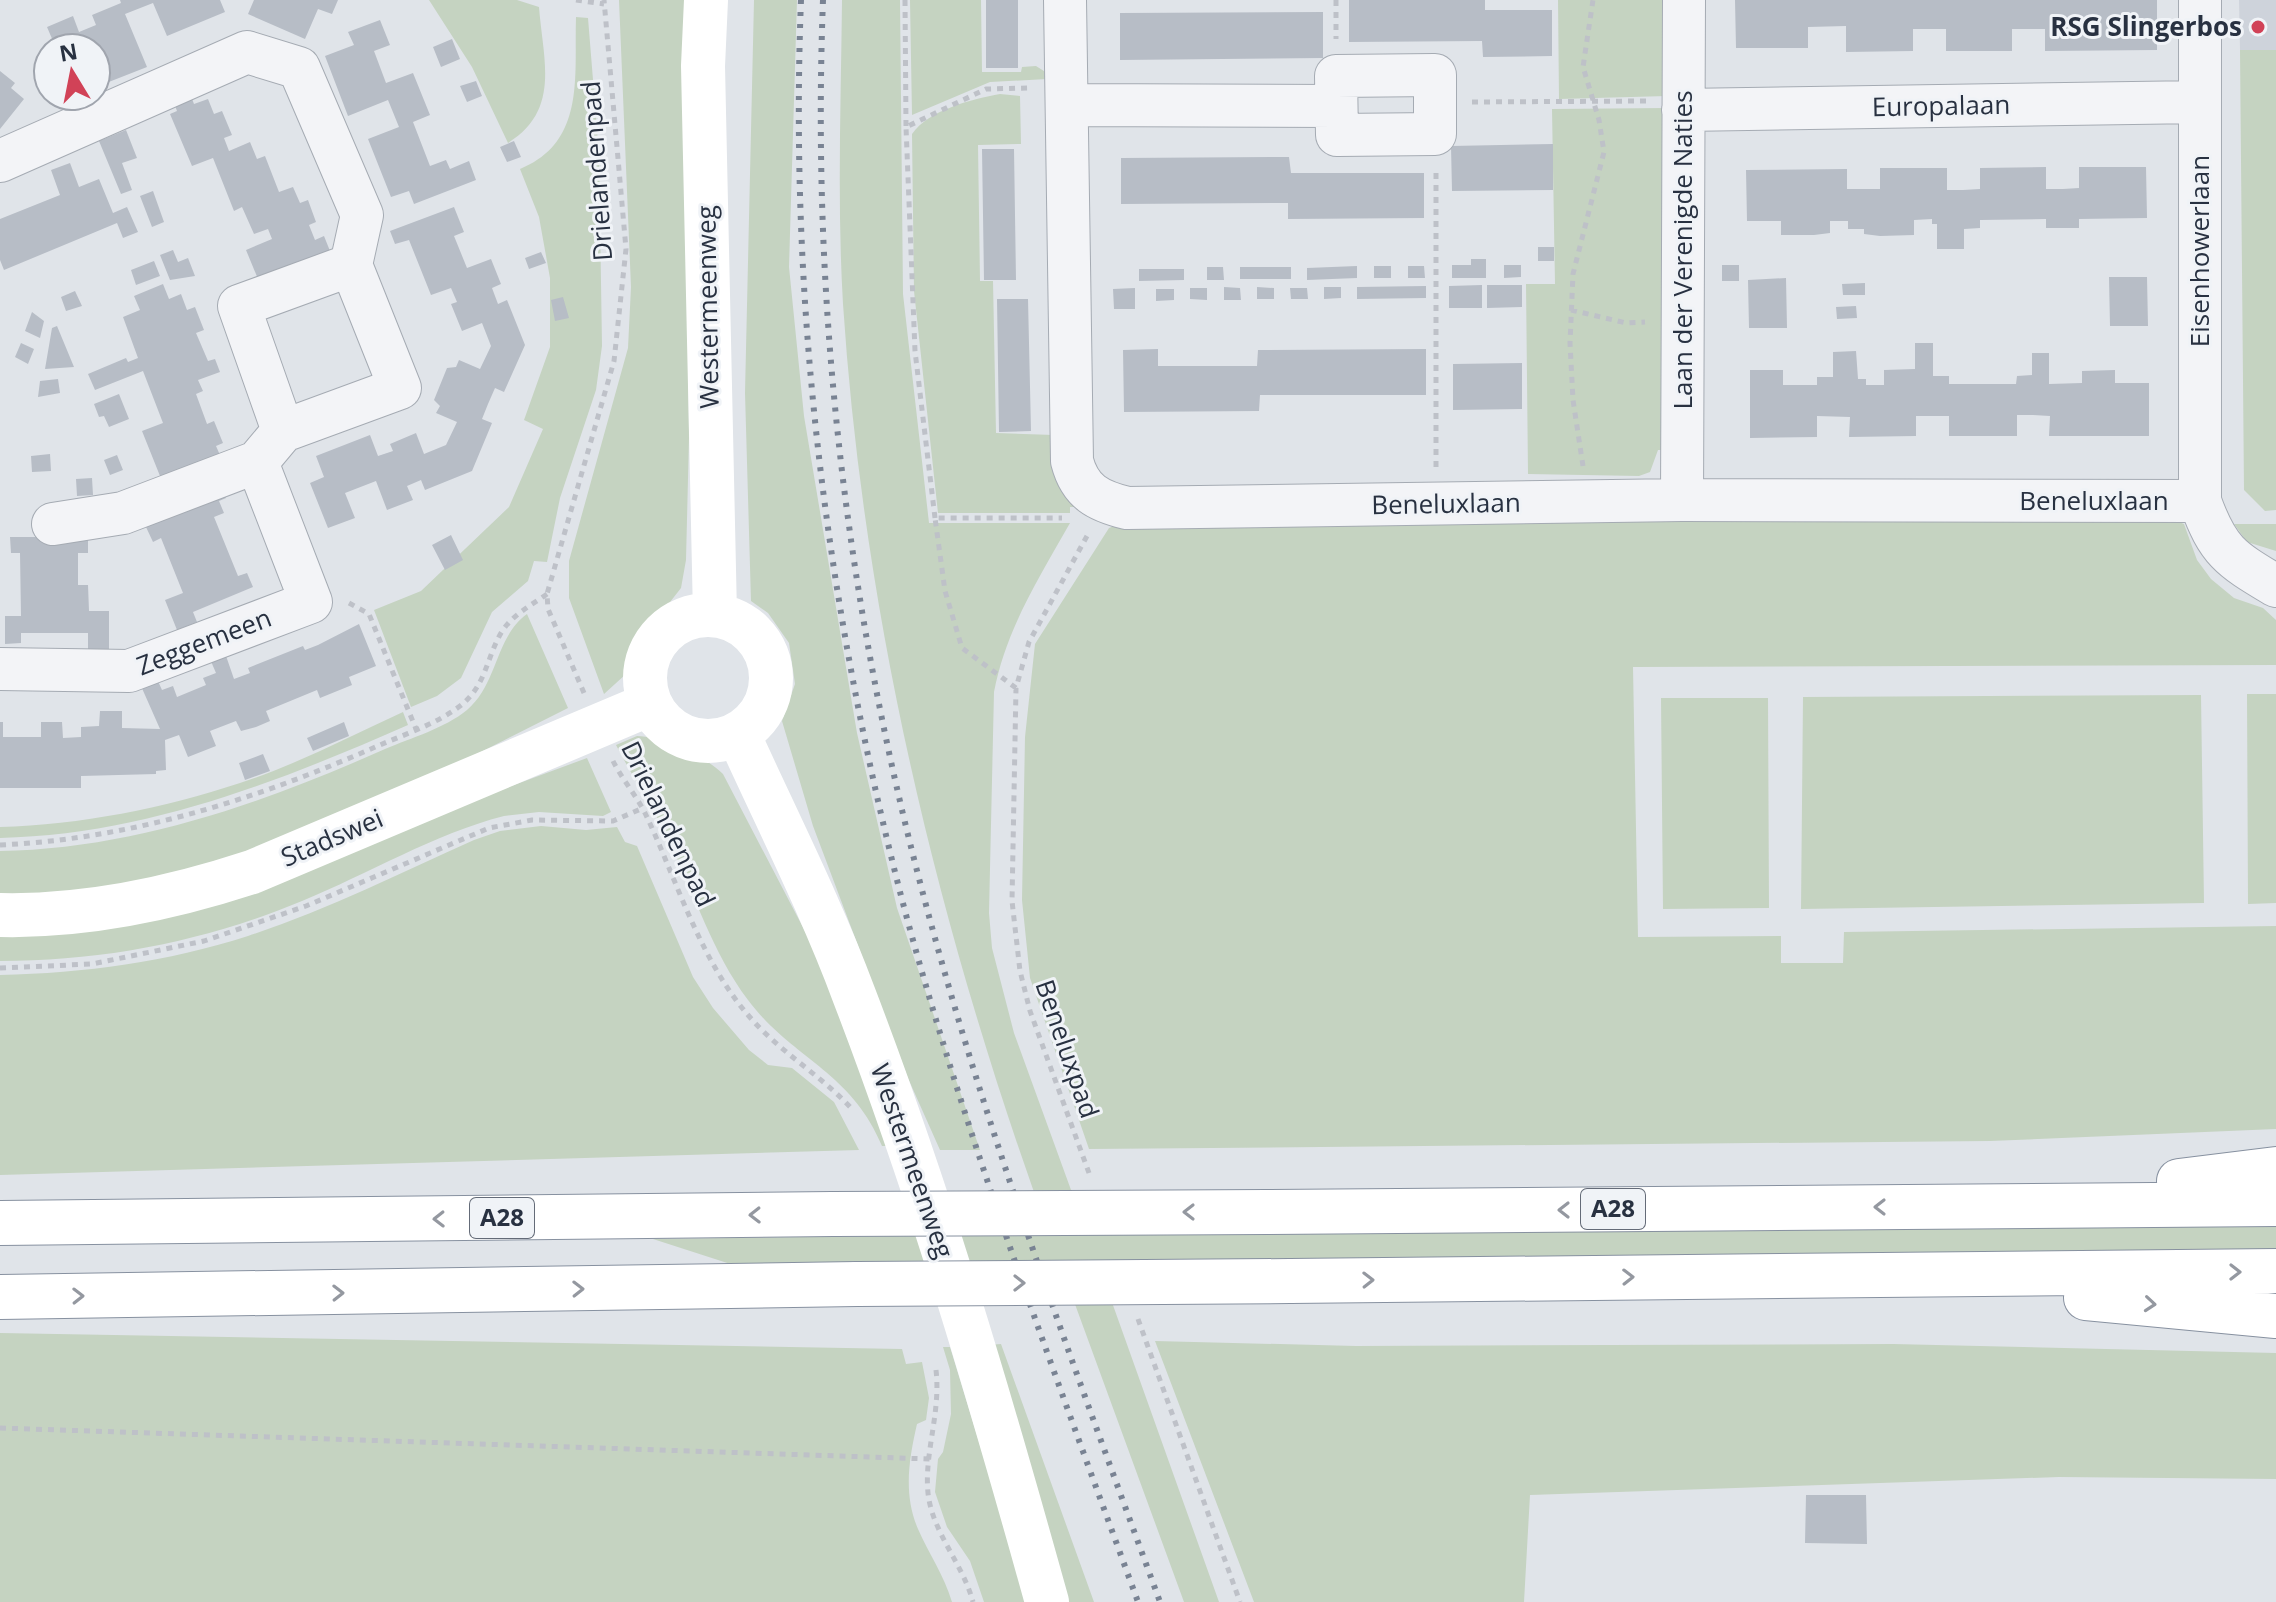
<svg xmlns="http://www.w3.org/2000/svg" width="2276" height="1602" font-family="'Open Sans',sans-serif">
	<rect width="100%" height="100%" fill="#e0e4e9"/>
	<!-- built -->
	<path fill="#ced3db" d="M2239 0H2276V50H2240Z"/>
	<!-- green -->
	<path fill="#c5d3c1" d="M429 0H517L539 7C543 60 561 110 508 143L472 67Z
		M619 0H684L689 438 686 560 681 588 642 638 626 674 604 694 569 598V561L628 348 631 287Z
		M754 0H797L789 267 804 416 857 733 897 908 980 1150H940L907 1076 813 826 782 721 795 684 789 643 768 613 751 601 745 393Z
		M842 0H900L903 294 929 523H1070C1039 578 1006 629 994 692L989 913 992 948 1014 1033 1087 1234 2276 1221V1253L1099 1266 1219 1602H1184L1061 1266 749 1270 653 1239 1049 1234C940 935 864 622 843 304 837 203 841 101 842 0Z
		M910 0H981L982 72H1021L1022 67 1036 66 1047 73V79L990 82 912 115Z
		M1558 0H1666L1667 96 1559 99Z
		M576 17 588 18 599 154 602 346 596 390 560 498 547 562 534 561 528 581 492 612 461 678 437 696 411 707 374 610 421 591 509 507 543 429 524 420 550 347V278L539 217 520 169C586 142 574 76 576 17Z
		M2240 50H2276V510L2265 511 2244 490Z
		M1000 94 1020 96 1021 144 978 145 980 281H993L996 433 1054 435 1066 496 1075 507H1070V513H938L914 291 912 134C929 110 972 99 1000 94Z
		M1666 108 1670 450H1658L1650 472 1639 476 1528 474 1526 284H1555L1552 109Z
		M2164 516 2184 524 2197 560 2211 579 2234 598 2263 608 2276 620V665L1633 667 1638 937 1781 936V963H1843L1844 932 2276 926V1129L1990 1141 1089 1149 1030 978 1022 900 1025 737 1035 644 1109 528 1119 524Z
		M2234 524H2276V551L2247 542Z
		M527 614 568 708 477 754 255 853 141 886 0 899V851C133 849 264 803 385 749 411 738 445 728 467 710 498 684 495 637 527 614Z
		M2247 694H2276V903L2248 904Z
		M2201 695 2204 903 1801 909 1803 697Z
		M1661 698H1768L1769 908 1663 909Z
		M403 712 408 725C278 782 144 835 0 838V827C80 825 164 808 240 783 296 765 350 736 403 712Z
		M637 736C663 737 705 756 723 774L833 985 890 1146H882C851 1071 792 1059 748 1000 712 952 695 895 669 841 654 808 633 778 616 745Z
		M587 758 611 812 603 816 539 812 504 816C434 834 368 874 302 901 206 941 104 961 0 961V932L452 808Z
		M541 826 586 830 617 827 625 842 637 846 693 977 713 1008 749 1050 768 1065 792 1068 834 1102 859 1150 0 1175V975C85 973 167 962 248 936 325 911 400 873 474 840L500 831Z
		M0 1333 902 1349 906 1364 922 1362 929 1398 926 1420 917 1424C909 1459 903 1494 918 1529 929 1554 944 1575 952 1602H0Z
		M1155 1341 1356 1346 1893 1344 2276 1353V1479L2059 1477 1530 1495 1524 1602H1254Z
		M1001 1344 1094 1602H1066L988 1345Z
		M943 1347H950L1028 1602H984L970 1561 947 1527 935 1492 938 1459 943 1452 951 1414 950 1370Z"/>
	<!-- building -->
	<path fill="#b7bdc6" d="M120 0H220L225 12 167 36 153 3 125 14 147 67 96 87V48H56L47 27 73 16 79 32 96 25 92 15 121 3Z
		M254 0H338L332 14 318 9 305 39 248 14Z
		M986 0H1018V68H986Z
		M1349 0H1485V10H1552V56L1483 57 1482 41 1349 42Z
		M1735 0H2157V50L2045 51V29H2012V51H1946V29H1913V51L1846 52V26L1808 27V48H1736Z
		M1323 12V58L1120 60V13Z
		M380 20 390 45 374 51 386 83 413 73 430 115 413 122 430 166 446 160 450 169 469 161 476 180 414 204 409 191 391 197 368 139 399 127 388 100 348 116 325 56 354 45 348 32Z
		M452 39 460 59 441 67 433 47Z
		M0 71 15 83 11 88 24 99 0 129Z
		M476 81 482 96 467 102 460 86Z
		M189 91 194 104 208 99 214 114 222 111 232 135 224 138 229 151 250 142 257 159 265 156 279 192 293 187 300 203 308 200 316 222 309 225 315 240 324 236 330 251 258 279 246 250 272 239 268 229 254 234 242 207 234 211 213 158 192 166 170 114 177 111 172 98Z
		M126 130 137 158 122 163 132 190 121 194 99 141Z
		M514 141 521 157 507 162 500 147Z
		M1553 144V190L1452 191 1451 146Z
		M982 149H1014L1016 280H984Z
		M1289 157 1291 173H1424V218L1288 219V203L1121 204V158Z
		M70 163 79 187 99 179 113 213 127 207 138 232 123 238 117 223 4 270 0 260V219L60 195 51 170Z
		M2046 167V189H2063L2079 188V167H2146L2147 218 2079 219V228H2046V219L1980 220V228L1964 229V249H1937V224H1932V219L1914 220V235L1880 236 1864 234V229H1848V221H1830V233L1814 235H1781V221H1747L1746 170 1847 169V189H1880V168H1947V190H1963L1980 189V168Z
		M153 191 164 222 152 227 140 196Z
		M454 207 464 232 454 236 467 268 491 259 501 284 492 288 498 304 507 300 525 345 504 392 495 388 488 404 482 419 492 423 472 471 425 490 421 480 407 486 413 500 387 510 376 481 345 493 355 518 328 528 310 483 324 477 316 456 370 435 378 456 393 451 390 444 416 433 424 454 446 445 457 422 436 413 440 406 434 400 447 368 456 367 459 360 480 369 491 346 482 323 462 331 451 304 457 302 451 288 431 295 409 240 395 244 390 231Z
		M1538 247H1554V261H1538Z
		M173 250 178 262 188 258 195 276 170 280 160 255Z
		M541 252 546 263 529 269 525 258Z
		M1471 259H1486V278H1452V265H1471Z
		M154 261 160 276 136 285 131 270Z
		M1504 265H1521V277L1504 278Z
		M1722 265H1739V281H1722Z
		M1357 266V278L1307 280V268Z
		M1374 266H1391V278H1374Z
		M1408 266H1424L1425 278H1408Z
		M1207 267H1223L1224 280H1207Z
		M1240 267H1291V279H1240Z
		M1139 269H1184V280L1139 281Z
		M2109 277H2147L2148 326H2110Z
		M1786 278 1787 328H1749L1748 280Z
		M1865 283V295H1843L1842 284Z
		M163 284 169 299 181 294 187 310 195 307 204 330 196 333 208 361 215 359 220 372 198 380 203 391 196 394 207 424 214 421 223 443 216 446 223 462 164 486 142 431 163 423 143 371 95 390 88 374 126 358 128 362 138 358 123 317 140 310 134 296Z
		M1482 285V308H1449V286Z
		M1487 285H1522V307L1487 308Z
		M1426 286V298L1357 299V287Z
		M1224 287 1240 288 1241 300H1224Z
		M1257 287 1274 288V299H1257Z
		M1324 287H1341V298L1324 299Z
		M1135 288V309H1114L1113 289Z
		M1190 288H1207V300L1190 299Z
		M1290 288H1307L1308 299H1291Z
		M1156 289H1174V300L1156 301Z
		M75 291 82 306 66 311 61 297Z
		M563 297 569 318 555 321 551 300Z
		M997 299H1028L1031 431 999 432Z
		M1856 306 1857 318 1837 319 1836 307Z
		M32 312 44 321 40 338 25 331Z
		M57 326 74 367 45 369 52 328Z
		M21 343 34 349 28 364 15 357Z
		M1915 343H1933V376H1949V384H2016L2017 376 2032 375V353H2049V384L2082 383V371L2115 370V383H2149V436H2049L2050 416 2033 415H2017V436H1949V416H1916V436L1849 437 1850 417 1817 416V437L1750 438V370H1783V385H1817V377H1833V352L1856 351 1858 379H1866V385H1884V370L1915 369Z
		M1158 349V366H1257L1258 350 1426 349V395H1260L1259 411 1124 412 1123 350Z
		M1522 363V409L1453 410V364Z
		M58 379 60 393 38 397 40 381Z
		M119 394 129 419 109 427 104 416 99 417 94 404Z
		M50 454 51 471 32 472 31 456Z
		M117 455 123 470 110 475 104 460Z
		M92 478 93 495 77 496 76 479Z
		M220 483 226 498 219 501 224 513 214 517 238 576 247 573 253 587 193 612 197 622 177 630 165 600 183 593 161 538 153 542 146 527Z
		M451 535 463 560 445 570 432 545Z
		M10 537H88V553H78V585H88L89 611H109V658H88V633H21V643L5 644V616H21L20 553H11Z
		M359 624 376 666 349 677 352 685 320 698 317 690 266 711 270 721 256 727 241 731 236 721 210 731 216 746 188 757 179 735 165 740 166 770 156 771V774L81 776V788H0V722H3V737H41V722H62L63 738 81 737V727L99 726 100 711H122V728L160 729 141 686 157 679 162 690 173 686 177 697 206 685 203 678 216 673 210 659 225 653 234 679 250 673 248 668 303 646 305 650 318 645Z
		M344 722 349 736 313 751 307 738Z
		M263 754 270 771 245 780 239 763Z
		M1806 1495H1866L1867 1544 1805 1543Z"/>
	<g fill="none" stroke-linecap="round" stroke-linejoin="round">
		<defs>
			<path id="street" d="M1065 0 1072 461C1080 492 1098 501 1127 508L1682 500 2200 501
				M2200 0V501C2218 552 2231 559 2276 586
				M1435 75V134L1337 135 1336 76Z
				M1067 105 1336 106
				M1683 110 2200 102
				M0 161 247 52 299 68 362 215 351 265 400 388 283 431 257 462 123 513 53 524
				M283 431 239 306 351 265
				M1682 500 1684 0
				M0 669 129 671 311 602 257 462"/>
			<path id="highway" d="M2179 1181 2276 1169
				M1267 1212 2276 1204
				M0 1223 833 1214
				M1290 1281 2276 1271
				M0 1297 857 1284
				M2086 1298 2276 1316"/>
		</defs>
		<!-- street casing -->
		<use href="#street" stroke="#a5abb3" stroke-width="44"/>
		<!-- highway casing -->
		<use href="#highway" stroke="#8791a0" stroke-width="46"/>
		<!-- path -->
		<path stroke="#bec1c8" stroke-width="5" stroke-dasharray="6 6" stroke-linecap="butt" d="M576 0 604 4
			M905 0 906 126
			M1336 0V39
			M1472 102 1646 101
			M1571 310 1626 323 1645 322
			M1583 466 1573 400 1570 343 1573 274 1604 152 1599 120 1583 67 1593 0
			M1436 467V173
			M935 518 915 351 906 127 986 89 1028 88
			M1087 536 1029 642 1016 688 1012 901 1020 971 1030 1011 1089 1173
			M349 603 369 614 416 729
			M1016 688 962 648 945 591 935 518H1062
			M584 693 548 609 547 594 614 361 626 249 604 0
			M613 761C622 779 636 795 645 813 677 880 699 958 748 1015 778 1051 821 1075 852 1109
			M0 845C130 839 254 800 373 748 402 735 435 725 460 706 486 686 486 659 501 633 512 615 530 606 547 594
			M0 968 92 964 204 941 306 906 489 828 532 820 613 821 643 808
			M1138 1319 1240 1602
			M936 1370C941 1413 924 1453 928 1493 932 1532 963 1564 973 1602
			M0 1428 930 1459"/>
		<!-- street -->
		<use href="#street" stroke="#f3f4f7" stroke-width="42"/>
		<!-- secondary -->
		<path stroke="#fff" stroke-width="44" d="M706 0 703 66 715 615
			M645 678a63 63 0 1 1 126 0a63 63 0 1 1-126 0Z
			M738 734C777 820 821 906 854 995 930 1193 990 1397 1047 1602
			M0 915C86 917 170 899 252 872L650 704"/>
		<!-- highway -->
		<use href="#highway" stroke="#fff" stroke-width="44"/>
		<!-- rail -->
		<path stroke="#798393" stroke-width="6" stroke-dasharray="4 8" stroke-linecap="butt" d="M801 0C789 307 827 614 905 911 968 1145 1055 1374 1138 1602
			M823 0C812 285 842 570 911 847 975 1104 1069 1353 1160 1602"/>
		<defs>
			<path id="highway-bridge" d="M833 1214 1267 1212
				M857 1284 1290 1281"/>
		</defs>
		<!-- highway-bridge casing -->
		<use href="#highway-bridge" stroke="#8791a0" stroke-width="46" stroke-linecap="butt"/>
		<!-- highway-bridge -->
		<use href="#highway-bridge" stroke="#fff" stroke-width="44"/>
	</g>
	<!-- one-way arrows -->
	<defs><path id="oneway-chevron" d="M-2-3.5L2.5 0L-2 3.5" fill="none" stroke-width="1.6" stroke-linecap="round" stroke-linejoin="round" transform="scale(2)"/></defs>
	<g stroke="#9498a0">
		<use href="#oneway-chevron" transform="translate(1880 1207) rotate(180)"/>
		<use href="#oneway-chevron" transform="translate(1564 1210) rotate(180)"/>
		<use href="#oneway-chevron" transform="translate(1189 1212) rotate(180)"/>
		<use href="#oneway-chevron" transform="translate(755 1215) rotate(179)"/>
		<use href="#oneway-chevron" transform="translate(439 1219) rotate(179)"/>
		<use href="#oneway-chevron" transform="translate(2235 1272)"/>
		<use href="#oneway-chevron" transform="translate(1628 1277) rotate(-1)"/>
		<use href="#oneway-chevron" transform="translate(1368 1280) rotate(-1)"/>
		<use href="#oneway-chevron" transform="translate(1019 1283)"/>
		<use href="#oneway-chevron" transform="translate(578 1289) rotate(-1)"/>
		<use href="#oneway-chevron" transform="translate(338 1293) rotate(-1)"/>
		<use href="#oneway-chevron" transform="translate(78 1296) rotate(-1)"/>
		<use href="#oneway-chevron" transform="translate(2150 1304) rotate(5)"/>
	</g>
	<!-- markers -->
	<circle fill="#d14257" stroke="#f0f3f7" stroke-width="3" cx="2258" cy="27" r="8"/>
	<g text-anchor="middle" stroke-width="6" stroke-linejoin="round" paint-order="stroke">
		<!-- shield labels -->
		<g fill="#f0f3f7" stroke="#646b78" stroke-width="2">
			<rect x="1581" y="1189" width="64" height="40" rx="6"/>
			<rect x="470" y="1198" width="64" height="40" rx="6"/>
		</g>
		<g font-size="24" font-weight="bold" fill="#283141">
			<text x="1613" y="1217">A28</text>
			<text x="502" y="1226">A28</text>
		</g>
		<!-- poi labels -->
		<g font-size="26" font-weight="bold" fill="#283141" stroke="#f0f3f7" text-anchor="end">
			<text x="2242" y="36">RSG Slingerbos</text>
		</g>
		<!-- street labels -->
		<g font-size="26" fill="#283141" stroke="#f0f3f7">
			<text transform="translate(1941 106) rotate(-1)" y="9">Europalaan</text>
			<text transform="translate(597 171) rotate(-94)" y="9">Drielandenpad</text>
			<text transform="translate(1683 250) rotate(-90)" y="9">Laan der Verenigde Naties</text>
			<text transform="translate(2200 251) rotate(-90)" y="9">Eisenhowerlaan</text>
			<text transform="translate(708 307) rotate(-91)" y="9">Westermeenweg</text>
			<text x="2094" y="510">Beneluxlaan</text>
			<text transform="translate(1446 504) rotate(-1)" y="9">Beneluxlaan</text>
			<text transform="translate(204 642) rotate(-21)" y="9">Zeggemeen</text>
			<text transform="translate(668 824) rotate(64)" y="9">Drielandenpad</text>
			<text transform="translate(332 838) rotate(-23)" y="9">Stadswei</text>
			<text transform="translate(1067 1049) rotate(71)" y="9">Beneluxpad</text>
			<text transform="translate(912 1161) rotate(71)" y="9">Westermeenweg</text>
		</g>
	</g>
	<!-- north arrow -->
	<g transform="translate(72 72) rotate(350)"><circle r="38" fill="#f0f3f7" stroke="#a0a5ae" stroke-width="2"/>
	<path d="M0-6L14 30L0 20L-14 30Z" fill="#d14257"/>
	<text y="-12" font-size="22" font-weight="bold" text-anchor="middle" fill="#283141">N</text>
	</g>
</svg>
